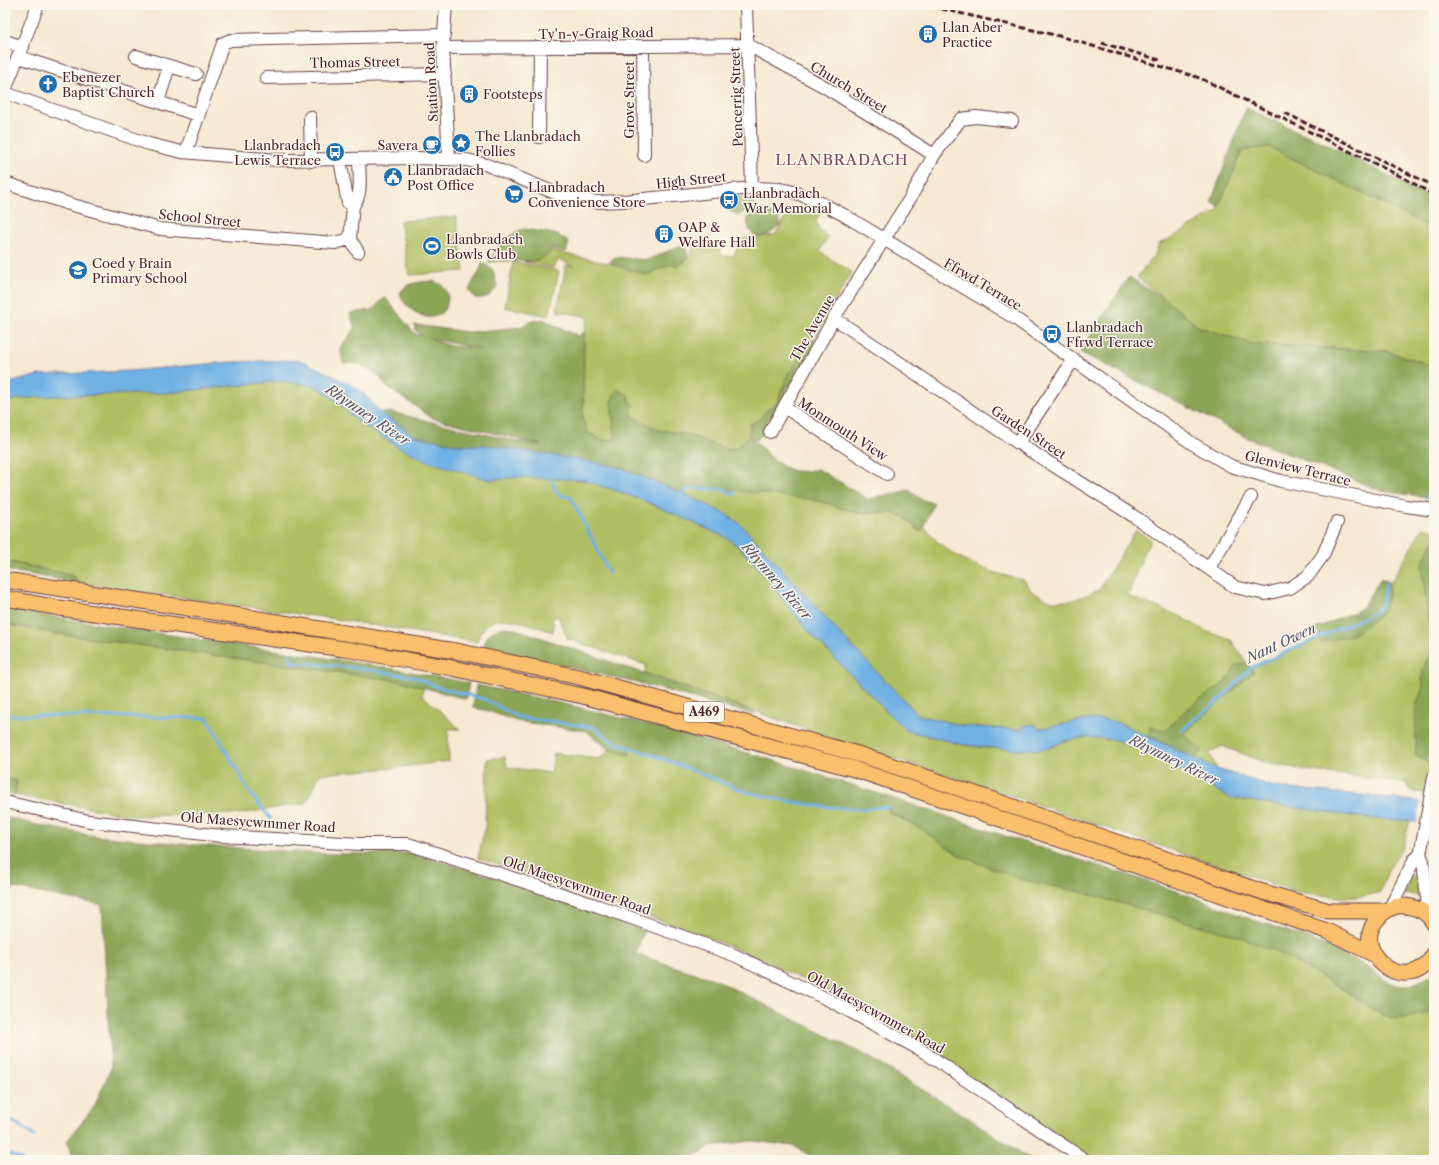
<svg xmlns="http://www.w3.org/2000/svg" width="1439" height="1165" font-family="'Libre Caslon Text',serif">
	<rect width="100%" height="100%" fill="#fbf7ec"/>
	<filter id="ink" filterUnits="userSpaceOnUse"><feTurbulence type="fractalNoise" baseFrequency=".025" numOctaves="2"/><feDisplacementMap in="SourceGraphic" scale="8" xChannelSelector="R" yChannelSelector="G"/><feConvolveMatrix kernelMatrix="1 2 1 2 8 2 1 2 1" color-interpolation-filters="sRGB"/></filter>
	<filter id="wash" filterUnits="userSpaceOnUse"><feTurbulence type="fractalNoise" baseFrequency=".012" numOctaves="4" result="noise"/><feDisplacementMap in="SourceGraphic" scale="16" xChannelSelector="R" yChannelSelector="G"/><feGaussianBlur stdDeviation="0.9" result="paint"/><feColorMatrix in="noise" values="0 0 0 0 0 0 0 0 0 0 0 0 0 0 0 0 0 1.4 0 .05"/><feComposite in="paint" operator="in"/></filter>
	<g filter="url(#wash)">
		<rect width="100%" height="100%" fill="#f6e8d2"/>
		<!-- green -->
		<path fill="#afbe61" stroke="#7c6e46" d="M1269 147 1434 225V366L1386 351 1253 344 1199 327 1137 277 1155 254 1159 244 1175 236 1218 210 1227 182 1242 151Z
			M815 210 821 213 816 220 819 229 828 237 820 250 826 256 852 272 816 335 802 344 803 355 795 363V367L780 392 778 402 765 412 759 420 750 424 749 437 738 447 728 450 686 434 659 430 632 416V405L611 402 616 439 601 440 587 432 583 419 584 332 588 317 557 311 566 265 575 267 559 259 554 268 524 262 538 260 551 251 612 264 646 275 671 264 679 266 691 256 694 244 715 242 722 256H733L742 239 775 235 788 213 808 214Z
			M456 217 464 271 409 275 400 221Z
			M513 262 559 271 549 316 505 307Z
			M281 381 315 386 328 394 360 423 490 480 519 477 583 480 620 492 652 504 727 538 741 549 765 576 807 630 905 730 964 745 985 748 1046 749 1064 741 1087 737 1116 740 1145 752 1230 798 1374 819 1410 820 1403 847 1388 871 1380 892C1351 902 1326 895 1296 892L1027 801 845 743 645 673 646 665 568 639 558 616 552 619 554 626 553 632C527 624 487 604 477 642L335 619 79 583 72 575 5 561V402L17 399 51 396 164 393Z
			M688 489H725L784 495 815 500 857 513H892L904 517 920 532 924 526C929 531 933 538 939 543 962 563 994 574 1024 580L1032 592 1052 601H1071L1099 590 1136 530 1151 540 1143 554 1128 596 1182 617 1205 631 1231 640 1250 668 1372 614 1386 583 1391 582 1423 527 1434 530V539L1422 564 1427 616 1434 632V647H1432L1423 669V687L1415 710 1427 762 1434 763V795L1411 791 1406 783 1312 771 1267 763 1222 746 1209 753 1217 769 1119 723 1085 720 1039 729 1034 724 1024 726 1022 730 963 726 918 715 844 638 739 523 724 513 682 493Z
			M5 624 52 633 400 681 424 687 422 695 460 729H448L449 761 394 768 320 774 306 803 239 814 134 816 15 795 17 781 5 778Z
			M628 747C668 760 706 780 747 792 792 805 840 810 888 807L889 812 921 829 959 855 1019 879 1081 892 1244 938 1263 947 1274 950 1341 988 1425 1015 1434 1011V1160H1095L954 1067 929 1048 837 996 760 959 699 934 478 858 485 827 487 759 505 757 507 767 551 773 554 753 599 759 610 750 629 755Z
			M1416 870 1418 895 1403 894Z"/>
		<!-- forest -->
		<path fill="#8ba557" stroke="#6a6241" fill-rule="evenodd" d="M1246 108 1322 142 1434 199V229L1269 147 1242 151 1219 206 1211 202Z
			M734 197 745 198 754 203 752 209 738 215 724 208V201Z
			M761 209 772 213 779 218 780 225C766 240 748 243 747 217L753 211Z
			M524 229C539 232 558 231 569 243L566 252 550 249 549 254 538 260 488 262C498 249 507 233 524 229Z
			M679 246 687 249 688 258 678 266 671 264 646 275 612 264 610 261 615 257 647 260Z
			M482 262 493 270 497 287C491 296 486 299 475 298L469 290C474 277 480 275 482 262Z
			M1129 277 1166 300 1199 327 1253 344 1386 351 1434 366V498L1382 491 1250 439 1080 352Z
			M432 281C463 288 444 332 415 312 407 307 403 303 400 293 406 282 421 282 432 281Z
			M385 297 414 333 421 336 415 330V325L468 332 521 327 529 322 543 319 558 327 577 335V337L584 332 583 419 587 432 601 440 615 439 611 401 617 390 627 394 632 405V416L659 430 686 434 728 450 738 447 749 437 750 424 759 420 765 412 778 402 788 374 803 355 802 344 810 338 817 340 807 364 796 369 799 379 791 386 786 387 788 396C780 401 776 403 776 413L765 423 763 434 757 440 751 438C774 457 783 479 818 469L868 499 909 490 922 500 934 503 921 532 904 517 892 513H857L815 500 725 489H688L682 493 621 468 486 445H459L434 441 415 436 381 413 390 412 510 440 542 445 432 418 386 386 377 374 359 364 343 363 340 347 355 329 350 313 372 310ZM429 338 479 349H480L450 346Z
			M1434 539V631L1427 616 1422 564Z
			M5 561 72 575 79 583 5 570Z
			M1381 578 1388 582 1389 594 1383 613 1352 635 1321 643 1315 629 1361 609Z
			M5 608C159 637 315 652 469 683L466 699 400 681 52 633 5 624Z
			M504 627 513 628 755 712 754 715 650 686 484 647C486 634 491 631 504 627Z
			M1433 647H1434V734L1427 762 1416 755 1415 710 1423 687V669Z
			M1247 663 1254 672 1183 734 1202 751 1195 759 1149 736 1150 727 1166 730C1176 719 1188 707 1201 699 1220 686 1225 686 1236 665Z
			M476 685C652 720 824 774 993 832 1056 854 1120 871 1182 893 1206 901 1229 912 1253 920 1293 933 1334 946 1370 969 1379 975 1389 985 1401 986 1412 986 1424 979 1434 974V1011L1406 1018 1391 1019 1375 1011 1341 988 1274 950 1263 947 1244 938 1081 892 1019 879 959 855 921 829 889 812 888 807C840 810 791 806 745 791 706 779 668 760 628 747L630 755 610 750 586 731 516 721 485 710 473 708Z
			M5 778 17 781 15 795 5 792Z
			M5 817 37 825 95 836 182 844 328 854 412 853 500 879 644 931 636 954 716 980 869 1057 970 1119 1032 1160H817L794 1146 752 1141 710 1146 689 1160H73L67 1141 94 1107 111 1068 102 905 5 886Z
			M1434 828V894L1430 857Z"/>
		<!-- water -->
		<path fill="#6fb1e4" stroke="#5c6888" d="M300 360 354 386 366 396 381 413 415 436 459 445H486L577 459 621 468 682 493 724 513 739 523 759 544 844 638 918 715 963 726 1021 730 1024 726 1034 724 1039 729 1085 720 1101 719 1119 723 1217 769 1274 787 1382 797 1434 804V822L1374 819 1230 798 1145 752 1116 740 1087 737 1064 741 1046 749 1019 750 964 745 905 730 807 630 765 576 741 549 727 538 652 504 620 492 583 480 519 477 490 480 430 462 400 448 360 423 328 394 315 386 281 381 164 393 51 396 17 399 5 402V384L39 375 129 371 229 362Z"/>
		<!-- pier -->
		<path fill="#f6e8d2" d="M1421 800 1434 802V824L1417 823Z"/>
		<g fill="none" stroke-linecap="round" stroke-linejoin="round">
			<!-- stream -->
			<path stroke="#6fb1e4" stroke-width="3" d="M551 477 555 490 562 496 571 497 609 573
				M682 493 688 489H725L733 495 736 491
				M1427 498 1434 484
				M289 655 292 662 348 667 415 677 437 687 484 699 518 717 593 727 613 742 658 757 747 792 792 802 826 807 859 809 888 807
				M5 715 207 718 252 796 271 819
				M1182 730 1222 698 1250 668 1372 614 1381 606 1386 583
				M5 1118 16 1123 34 1136
				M5 1153 22 1160"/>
		</g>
	</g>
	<g filter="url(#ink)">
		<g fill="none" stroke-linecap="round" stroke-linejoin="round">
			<defs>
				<path id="minor" d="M446 5 443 48 449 158
					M746 5 752 188
					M5 41 23 47
					M643 46 644 155
					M443 48 748 45 825 87 934 155
					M136 56 196 74
					M19 57 198 115
					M266 78 445 74
					M5 90 38 5
					M5 93 149 144 182 152 277 160 418 158 467 160 487 165 560 195 596 202 624 201 752 188 780 189 794 192 821 203 844 215 1013 317 1193 444 1231 466 1281 481 1406 506 1434 510
					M158 102 169 66
					M310 117 311 161
					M539 137 540 47
					M186 152 223 43 231 40 443 35
					M340 160 348 203 353 205
					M5 183 69 204 160 229 335 243 350 239 353 205C363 196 359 172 359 159
					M350 239 358 252
					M834 318 1018 443 1135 517 1235 587 1265 594 1290 588 1308 576 1323 555 1337 522
					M784 407 887 474
					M770 432 834 318 909 200 934 155 961 119 976 117 1012 121
					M1018 443 1074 359
					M1209 568 1251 497
					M5 802 89 821 222 836 360 844H408L598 906 734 955 831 1001 921 1050 1085 1160
					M1420 855 1423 861 1428 908 1432 920
					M1390 908 1414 860 1420 855 1434 777"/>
				<path id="major" d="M5 580 240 616 461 652 579 677 861 755 1263 892 1329 911H1384
					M5 598 59 608 344 649 452 668 583 696 854 769 1327 931 1373 954
					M1434 924C1428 912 1417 907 1404 906 1395 905 1386 910 1380 916 1345 949 1407 1002 1434 954"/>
			</defs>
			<!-- minor casing -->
			<use href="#minor" stroke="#643d44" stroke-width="14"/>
			<!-- major casing -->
			<use href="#major" stroke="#643d44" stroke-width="17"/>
			<!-- minor -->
			<use href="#minor" stroke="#fff" stroke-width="12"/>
			<!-- major -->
			<use href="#major" stroke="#f9bf6c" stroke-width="15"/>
			<!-- rail -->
			<path stroke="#4a1f2b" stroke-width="3" stroke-dasharray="6 3" stroke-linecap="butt" d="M924 5 1059 36 1200 78 1404 178 1434 195
				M1102 43 1160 60
				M1285 113 1434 186"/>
		</g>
	</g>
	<!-- icons -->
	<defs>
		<symbol id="building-disc" viewBox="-11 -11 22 22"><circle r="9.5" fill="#1f6fb2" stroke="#fbf7ec"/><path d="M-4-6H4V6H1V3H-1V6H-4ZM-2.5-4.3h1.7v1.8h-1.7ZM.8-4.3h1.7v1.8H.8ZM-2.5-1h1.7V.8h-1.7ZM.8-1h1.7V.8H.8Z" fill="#fff"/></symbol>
		<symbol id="church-disc" viewBox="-11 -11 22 22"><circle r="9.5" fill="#1f6fb2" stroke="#fbf7ec"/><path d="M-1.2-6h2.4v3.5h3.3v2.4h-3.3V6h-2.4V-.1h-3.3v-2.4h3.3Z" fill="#fff"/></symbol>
		<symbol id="sight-disc" viewBox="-11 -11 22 22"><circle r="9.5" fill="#1f6fb2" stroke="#fbf7ec"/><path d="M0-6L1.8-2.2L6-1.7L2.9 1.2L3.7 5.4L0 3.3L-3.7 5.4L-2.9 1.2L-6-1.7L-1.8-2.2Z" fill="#fff"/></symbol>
		<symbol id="cafe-disc" viewBox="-11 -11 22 22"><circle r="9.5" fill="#1f6fb2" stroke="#fbf7ec"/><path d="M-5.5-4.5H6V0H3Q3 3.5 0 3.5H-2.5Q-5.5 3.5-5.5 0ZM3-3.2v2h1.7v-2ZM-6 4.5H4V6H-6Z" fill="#fff"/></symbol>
		<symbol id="bus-disc" viewBox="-11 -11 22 22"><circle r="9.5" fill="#1f6fb2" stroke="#fbf7ec"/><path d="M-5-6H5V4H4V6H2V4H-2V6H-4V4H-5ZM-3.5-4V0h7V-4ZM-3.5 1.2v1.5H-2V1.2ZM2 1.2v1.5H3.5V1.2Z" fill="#fff"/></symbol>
		<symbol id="civic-disc" viewBox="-11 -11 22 22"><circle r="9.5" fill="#1f6fb2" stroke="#fbf7ec"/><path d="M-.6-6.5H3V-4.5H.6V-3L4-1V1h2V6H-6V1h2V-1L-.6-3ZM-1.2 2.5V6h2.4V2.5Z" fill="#fff"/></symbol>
		<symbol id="supermarket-disc" viewBox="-11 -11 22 22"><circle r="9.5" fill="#1f6fb2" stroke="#fbf7ec"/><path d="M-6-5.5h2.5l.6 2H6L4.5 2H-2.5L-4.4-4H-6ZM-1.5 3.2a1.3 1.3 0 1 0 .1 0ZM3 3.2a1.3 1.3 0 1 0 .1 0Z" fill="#fff"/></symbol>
		<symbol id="stadium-disc" viewBox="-11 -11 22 22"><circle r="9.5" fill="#1f6fb2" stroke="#fbf7ec"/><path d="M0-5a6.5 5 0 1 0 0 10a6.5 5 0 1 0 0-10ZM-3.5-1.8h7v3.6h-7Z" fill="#fff"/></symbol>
		<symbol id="school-disc" viewBox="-11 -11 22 22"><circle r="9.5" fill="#1f6fb2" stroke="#fbf7ec"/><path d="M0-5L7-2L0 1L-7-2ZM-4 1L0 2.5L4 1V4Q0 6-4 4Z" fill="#fff"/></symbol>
	</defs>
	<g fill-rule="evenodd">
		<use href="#building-disc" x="917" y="23" width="22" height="22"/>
		<use href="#church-disc" x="37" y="73" width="22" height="22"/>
		<use href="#building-disc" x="458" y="83" width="22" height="22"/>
		<use href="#sight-disc" x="450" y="132" width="22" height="22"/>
		<use href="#cafe-disc" x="421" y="134" width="22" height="22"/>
		<use href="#bus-disc" x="324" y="141" width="22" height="22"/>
		<use href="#civic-disc" x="382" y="166" width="22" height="22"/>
		<use href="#supermarket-disc" x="503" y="183" width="22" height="22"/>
		<use href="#bus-disc" x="718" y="189" width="22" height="22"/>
		<use href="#building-disc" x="653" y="223" width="22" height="22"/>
		<use href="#stadium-disc" x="421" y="235" width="22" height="22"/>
		<use href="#school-disc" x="67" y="259" width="22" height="22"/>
		<use href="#bus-disc" x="1041" y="323" width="22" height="22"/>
	</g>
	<g text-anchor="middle" stroke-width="3" stroke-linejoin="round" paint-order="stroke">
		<!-- shield labels -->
		<rect fill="#fbf7ec" stroke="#7f6065" stroke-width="1" x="684" y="702" width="40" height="20" rx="3"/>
		<g font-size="12" font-weight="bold" fill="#4a1f2b">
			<text x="704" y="716">A469</text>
		</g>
		<!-- poi labels -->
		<g font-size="13" fill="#4a1f2b" stroke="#fbf7ec" text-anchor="start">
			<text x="942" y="32">Llan Aber<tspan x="942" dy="15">Practice</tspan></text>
			<text x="62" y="82">Ebenezer<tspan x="62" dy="15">Baptist Church</tspan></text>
			<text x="483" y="99">Footsteps</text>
			<text x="475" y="141">The Llanbradach<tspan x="475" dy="15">Follies</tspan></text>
			<text x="321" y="150" text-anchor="end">Llanbradach<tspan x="321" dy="15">Lewis Terrace</tspan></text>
			<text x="418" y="150" text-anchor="end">Savera</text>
			<text x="407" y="175">Llanbradach<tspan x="407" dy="15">Post Office</tspan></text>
			<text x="528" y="192">Llanbradach<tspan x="528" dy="15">Convenience Store</tspan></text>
			<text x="743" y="198">Llanbradach<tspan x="743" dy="15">War Memorial</tspan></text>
			<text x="678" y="232">OAP &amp;<tspan x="678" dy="15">Welfare Hall</tspan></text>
			<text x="446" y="244">Llanbradach<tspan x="446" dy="15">Bowls Club</tspan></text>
			<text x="92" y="268">Coed y Brain<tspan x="92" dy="15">Primary School</tspan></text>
			<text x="1066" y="332">Llanbradach<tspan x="1066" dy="15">Ffrwd Terrace</tspan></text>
		</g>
		<!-- street labels -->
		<g font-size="13" fill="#4a1f2b" stroke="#fbf7ec">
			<text transform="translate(596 33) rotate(-1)" y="5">Ty'n-y-Graig Road</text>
			<text transform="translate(355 62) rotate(-1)" y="5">Thomas Street</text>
			<text transform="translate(431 82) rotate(-93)" y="5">Station Road</text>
			<text transform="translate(849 87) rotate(31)" y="5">Church Street</text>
			<text transform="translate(736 97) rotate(-92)" y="5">Pencerrig Street</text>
			<text transform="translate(629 100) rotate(-90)" y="5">Grove Street</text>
			<text transform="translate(691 180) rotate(-6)" y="5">High Street</text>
			<text transform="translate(200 218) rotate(6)" y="5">School Street</text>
			<text transform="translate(983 284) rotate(31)" y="5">Ffrwd Terrace</text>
			<text transform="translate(812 328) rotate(-60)" y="5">The Avenue</text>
			<text transform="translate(843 429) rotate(33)" y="5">Monmouth View</text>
			<text transform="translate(1029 432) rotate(33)" y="5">Garden Street</text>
			<text transform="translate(1298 468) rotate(14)" y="5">Glenview Terrace</text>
			<text transform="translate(258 822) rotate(4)" y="5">Old Maesycwmmer Road</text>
			<text transform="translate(577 885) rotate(19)" y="5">Old Maesycwmmer Road</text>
			<text transform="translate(876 1012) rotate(29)" y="5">Old Maesycwmmer Road</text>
		</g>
		<!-- water labels -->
		<g font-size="14" font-style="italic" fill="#57526c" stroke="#fbf7ec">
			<text transform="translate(368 415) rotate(34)" y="5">Rhymney River</text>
			<text transform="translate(777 581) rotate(49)" y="5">Rhymney River</text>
			<text transform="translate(1281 643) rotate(-25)" y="5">Nant Owen</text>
			<text transform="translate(1174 760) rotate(26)" y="5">Rhymney River</text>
		</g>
		<!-- quarter labels -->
		<g font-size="15" letter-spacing="1" fill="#7e4962" stroke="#fbf7ec">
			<text x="842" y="165">LLANBRADACH</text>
		</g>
	</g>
	<!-- margin -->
	<rect width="1439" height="1165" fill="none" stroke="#fbf7ec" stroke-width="20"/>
</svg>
